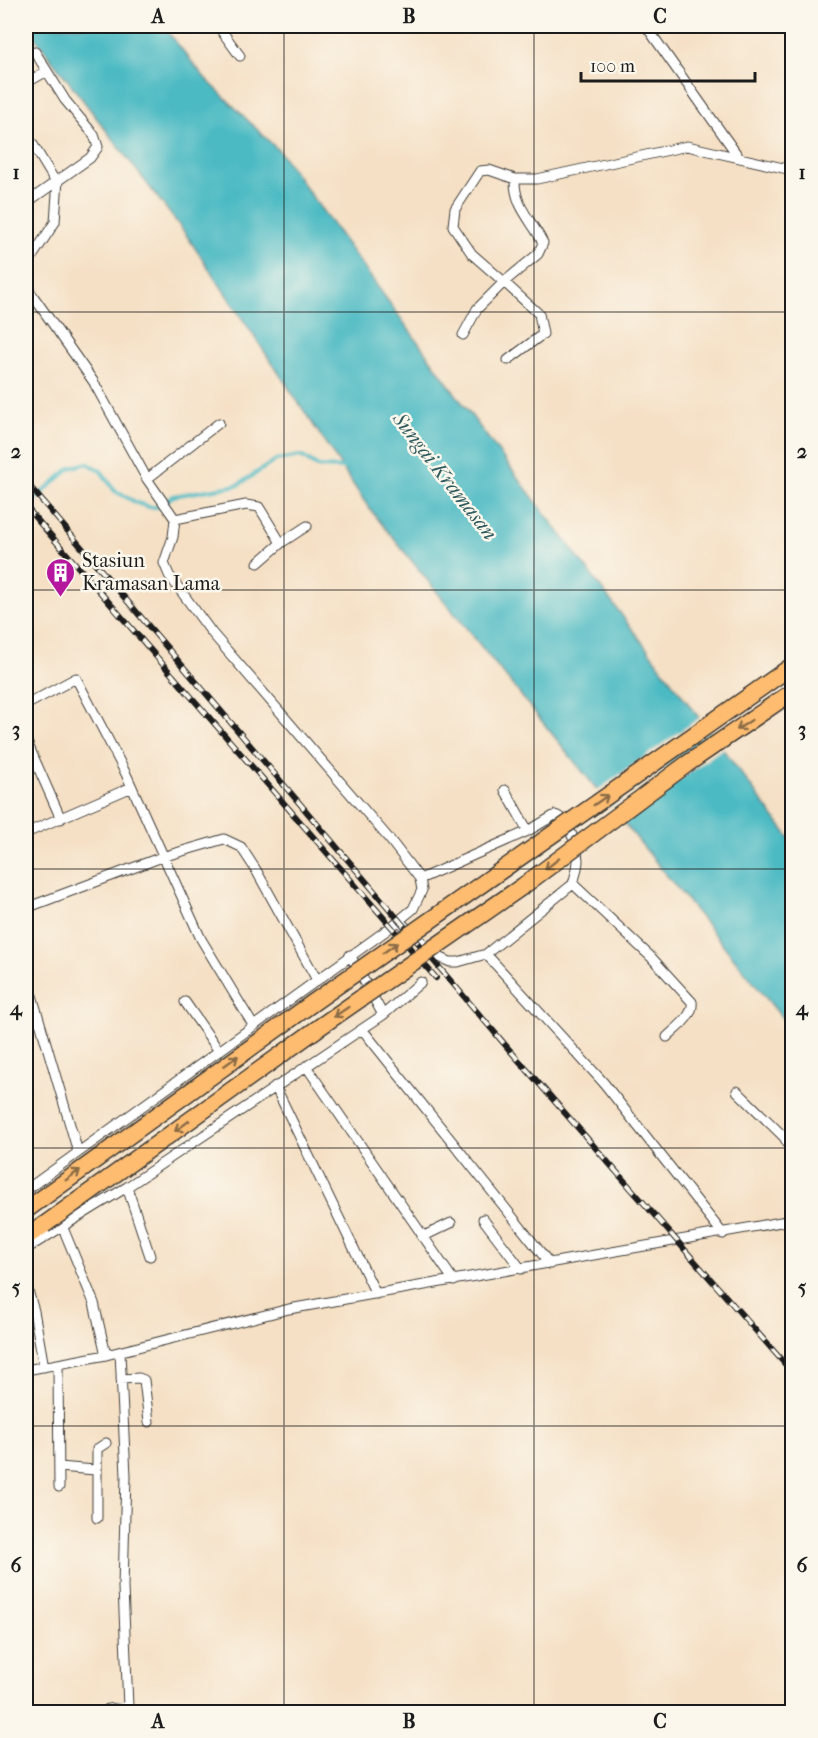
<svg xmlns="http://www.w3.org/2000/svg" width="818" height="1738" font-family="'IM FELL French Canon',serif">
	<rect width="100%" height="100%" fill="#fbf7ec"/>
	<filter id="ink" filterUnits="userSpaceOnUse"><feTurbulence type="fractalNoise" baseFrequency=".0167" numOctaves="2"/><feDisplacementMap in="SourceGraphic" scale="12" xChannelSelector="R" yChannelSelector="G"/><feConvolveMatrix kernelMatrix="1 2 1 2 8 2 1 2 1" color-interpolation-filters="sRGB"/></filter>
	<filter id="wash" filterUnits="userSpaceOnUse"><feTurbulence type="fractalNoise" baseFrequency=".008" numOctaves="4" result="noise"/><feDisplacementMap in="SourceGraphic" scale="24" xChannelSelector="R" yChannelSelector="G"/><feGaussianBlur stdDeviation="1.35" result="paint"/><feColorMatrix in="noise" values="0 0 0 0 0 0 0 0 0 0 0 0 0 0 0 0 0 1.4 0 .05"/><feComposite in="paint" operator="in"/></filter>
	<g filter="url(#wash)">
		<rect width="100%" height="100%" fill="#f5e0c5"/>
		<!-- water -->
		<path fill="#4bbac3" stroke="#346b70" stroke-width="1.5" d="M26 26H163L205 78 279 151 479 426 792 841V1030L369 508 185 233Z"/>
		<!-- pier -->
		<path fill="#f5e0c5" d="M703 715 713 728 604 806 594 793Z
			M715 731 726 746 619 824 607 809Z"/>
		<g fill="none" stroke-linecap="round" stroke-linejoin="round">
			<!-- stream -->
			<path stroke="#4bbac3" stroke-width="4" d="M26 507 70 468 87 463 101 471 115 491 137 503 149 507H159L173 496 238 485 276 460 301 456 318 467 346 468"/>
		</g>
	</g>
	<g filter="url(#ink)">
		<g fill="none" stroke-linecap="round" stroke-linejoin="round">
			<defs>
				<path id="minor" d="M218 26 240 56
					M646 26 738 156
					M26 83 47 71
					M26 133 55 181
					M26 203 90 158 98 147 94 135 65 100 35 52
					M26 266 55 222 58 179
					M26 286 93 381 147 479 175 519 173 537 164 563 169 575 212 633 391 841 420 879 422 890 413 909 391 927 26 1190
					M463 335 477 309 504 282 472 254 453 226 455 209 480 171 489 170 515 179H537L687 146 792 170
					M508 360 543 334 539 314 504 282 538 254 543 243C532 220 514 207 515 179
					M147 479 219 423
					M175 519 246 505 259 507 281 543 258 563
					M281 543 307 526
					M26 705 76 678 126 774 201 939 253 1025
					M26 740 61 819
					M505 790 528 831
					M26 833 132 787
					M420 879 528 831 555 815C569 819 577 846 578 860 578 868 575 876 573 884
					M26 908 162 857 224 839 241 847 256 870 317 980
					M399 921 437 956 450 962H458L486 954 573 884 651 957 692 1002C694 1016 676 1028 667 1037
					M486 954 603 1082 723 1234
					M26 975 78 1152
					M185 1002 219 1051
					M383 1015 421 982
					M26 1025 38 1019
					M362 1029 550 1264
					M306 1066 454 1281
					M275 1086 376 1294
					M737 1091 784 1137 792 1151
					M127 1187 150 1256
					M483 1219 521 1269
					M63 1228 94 1303 106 1355
					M422 1237 451 1223
					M26 1249 127 1187 383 1015 350 955
					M26 1284 34 1311 44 1367
					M58 1365 59 1487
					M26 1370 106 1355 289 1309 792 1220
					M121 1379 139 1378 144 1380 149 1422
					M59 1467 95 1470
					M97 1518V1449L106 1443
					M108 1709 128 1707 123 1587 126 1476 120 1352"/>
				<path id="trunk" d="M26 1237 44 1225"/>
			</defs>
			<!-- minor casing -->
			<use href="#minor" stroke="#3d3935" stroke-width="11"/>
			<!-- trunk casing -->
			<use href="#trunk" stroke="#3d3935" stroke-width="19"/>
			<!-- minor -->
			<use href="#minor" stroke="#fff" stroke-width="9"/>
			<!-- trunk -->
			<use href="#trunk" stroke="#fdbc6f" stroke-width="16"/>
			<defs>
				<path id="rail" d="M26 482 507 1047 792 1372
					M26 507 436 978"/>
			</defs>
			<!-- rail casing -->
			<use href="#rail" stroke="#1c1c1c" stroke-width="6"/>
			<!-- rail -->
			<use href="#rail" stroke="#fbf7ec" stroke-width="4" stroke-dasharray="11" stroke-linecap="butt"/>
			<defs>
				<path id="trunk-bridge" d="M26 1210 314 1002 792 666
					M44 1225 321 1026 523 886 687 764 792 692"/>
			</defs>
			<!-- trunk-bridge casing -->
			<use href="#trunk-bridge" stroke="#3d3935" stroke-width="19" stroke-linecap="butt"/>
			<!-- trunk-bridge -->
			<use href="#trunk-bridge" stroke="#fdbc6f" stroke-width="16"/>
		</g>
		<!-- one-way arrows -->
		<defs><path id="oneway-shaft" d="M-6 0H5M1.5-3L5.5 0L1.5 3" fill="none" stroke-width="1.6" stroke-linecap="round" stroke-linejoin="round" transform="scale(1.5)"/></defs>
		<g stroke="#8c6c46">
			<use href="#oneway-shaft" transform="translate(744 725) rotate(146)"/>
			<use href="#oneway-shaft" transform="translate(601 800) rotate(-35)"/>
			<use href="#oneway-shaft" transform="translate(552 864) rotate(142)"/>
			<use href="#oneway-shaft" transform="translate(390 948) rotate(-35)"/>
			<use href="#oneway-shaft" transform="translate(341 1012) rotate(146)"/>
			<use href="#oneway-shaft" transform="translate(231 1061) rotate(-36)"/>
			<use href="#oneway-shaft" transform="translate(182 1126) rotate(144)"/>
			<use href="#oneway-shaft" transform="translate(73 1175) rotate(-36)"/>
		</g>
	</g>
	<!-- grid -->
	<path fill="none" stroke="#1c1c1c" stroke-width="1.5" stroke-opacity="0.55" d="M284 26V1712M534 26V1712M26 312H792M26 590H792M26 869H792M26 1148H792M26 1426H792"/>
	<!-- icons -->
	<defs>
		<symbol id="building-pin" viewBox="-11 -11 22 30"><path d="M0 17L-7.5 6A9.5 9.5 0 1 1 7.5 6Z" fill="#b5179e" stroke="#fbf7ec"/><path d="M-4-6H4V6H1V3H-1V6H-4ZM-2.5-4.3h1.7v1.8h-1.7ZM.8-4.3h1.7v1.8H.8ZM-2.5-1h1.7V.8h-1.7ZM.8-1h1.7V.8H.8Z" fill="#fff"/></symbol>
	</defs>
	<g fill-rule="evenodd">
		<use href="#building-pin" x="44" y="556" width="33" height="45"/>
	</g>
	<g text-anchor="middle" stroke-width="5" stroke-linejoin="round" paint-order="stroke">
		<!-- poi labels -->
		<g font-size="20" fill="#1c1c1c" stroke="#fbf7ec" text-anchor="start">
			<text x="82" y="567">Stasiun<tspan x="82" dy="23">Kramasan Lama</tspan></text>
		</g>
		<!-- water labels -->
		<g font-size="21" font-style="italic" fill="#2f5b5f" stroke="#fbf7ec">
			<text transform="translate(445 476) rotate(52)" y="7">Sungai Kramasan</text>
		</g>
	</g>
	<!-- margin -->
	<rect width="818" height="1738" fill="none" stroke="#fbf7ec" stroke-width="66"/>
	<!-- scale -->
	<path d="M581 72v9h174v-9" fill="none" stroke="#1c1c1c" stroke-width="3"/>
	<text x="590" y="72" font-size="18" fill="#1c1c1c" stroke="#fbf7ec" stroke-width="4.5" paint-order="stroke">100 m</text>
	<rect x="33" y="33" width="752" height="1672" fill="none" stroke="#1c1c1c" stroke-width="2"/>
	<g font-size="20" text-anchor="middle" font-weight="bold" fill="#1c1c1c">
		<text x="158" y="23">A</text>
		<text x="409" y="23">B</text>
		<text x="660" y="23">C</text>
		<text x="16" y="179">1</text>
		<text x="802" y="179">1</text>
		<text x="16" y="458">2</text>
		<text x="802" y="458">2</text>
		<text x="16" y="736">3</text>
		<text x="802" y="736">3</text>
		<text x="16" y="1015">4</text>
		<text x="802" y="1015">4</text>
		<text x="16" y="1294">5</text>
		<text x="802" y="1294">5</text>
		<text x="16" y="1572">6</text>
		<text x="802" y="1572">6</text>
		<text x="158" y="1728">A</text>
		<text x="409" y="1728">B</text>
		<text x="660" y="1728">C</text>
	</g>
</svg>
